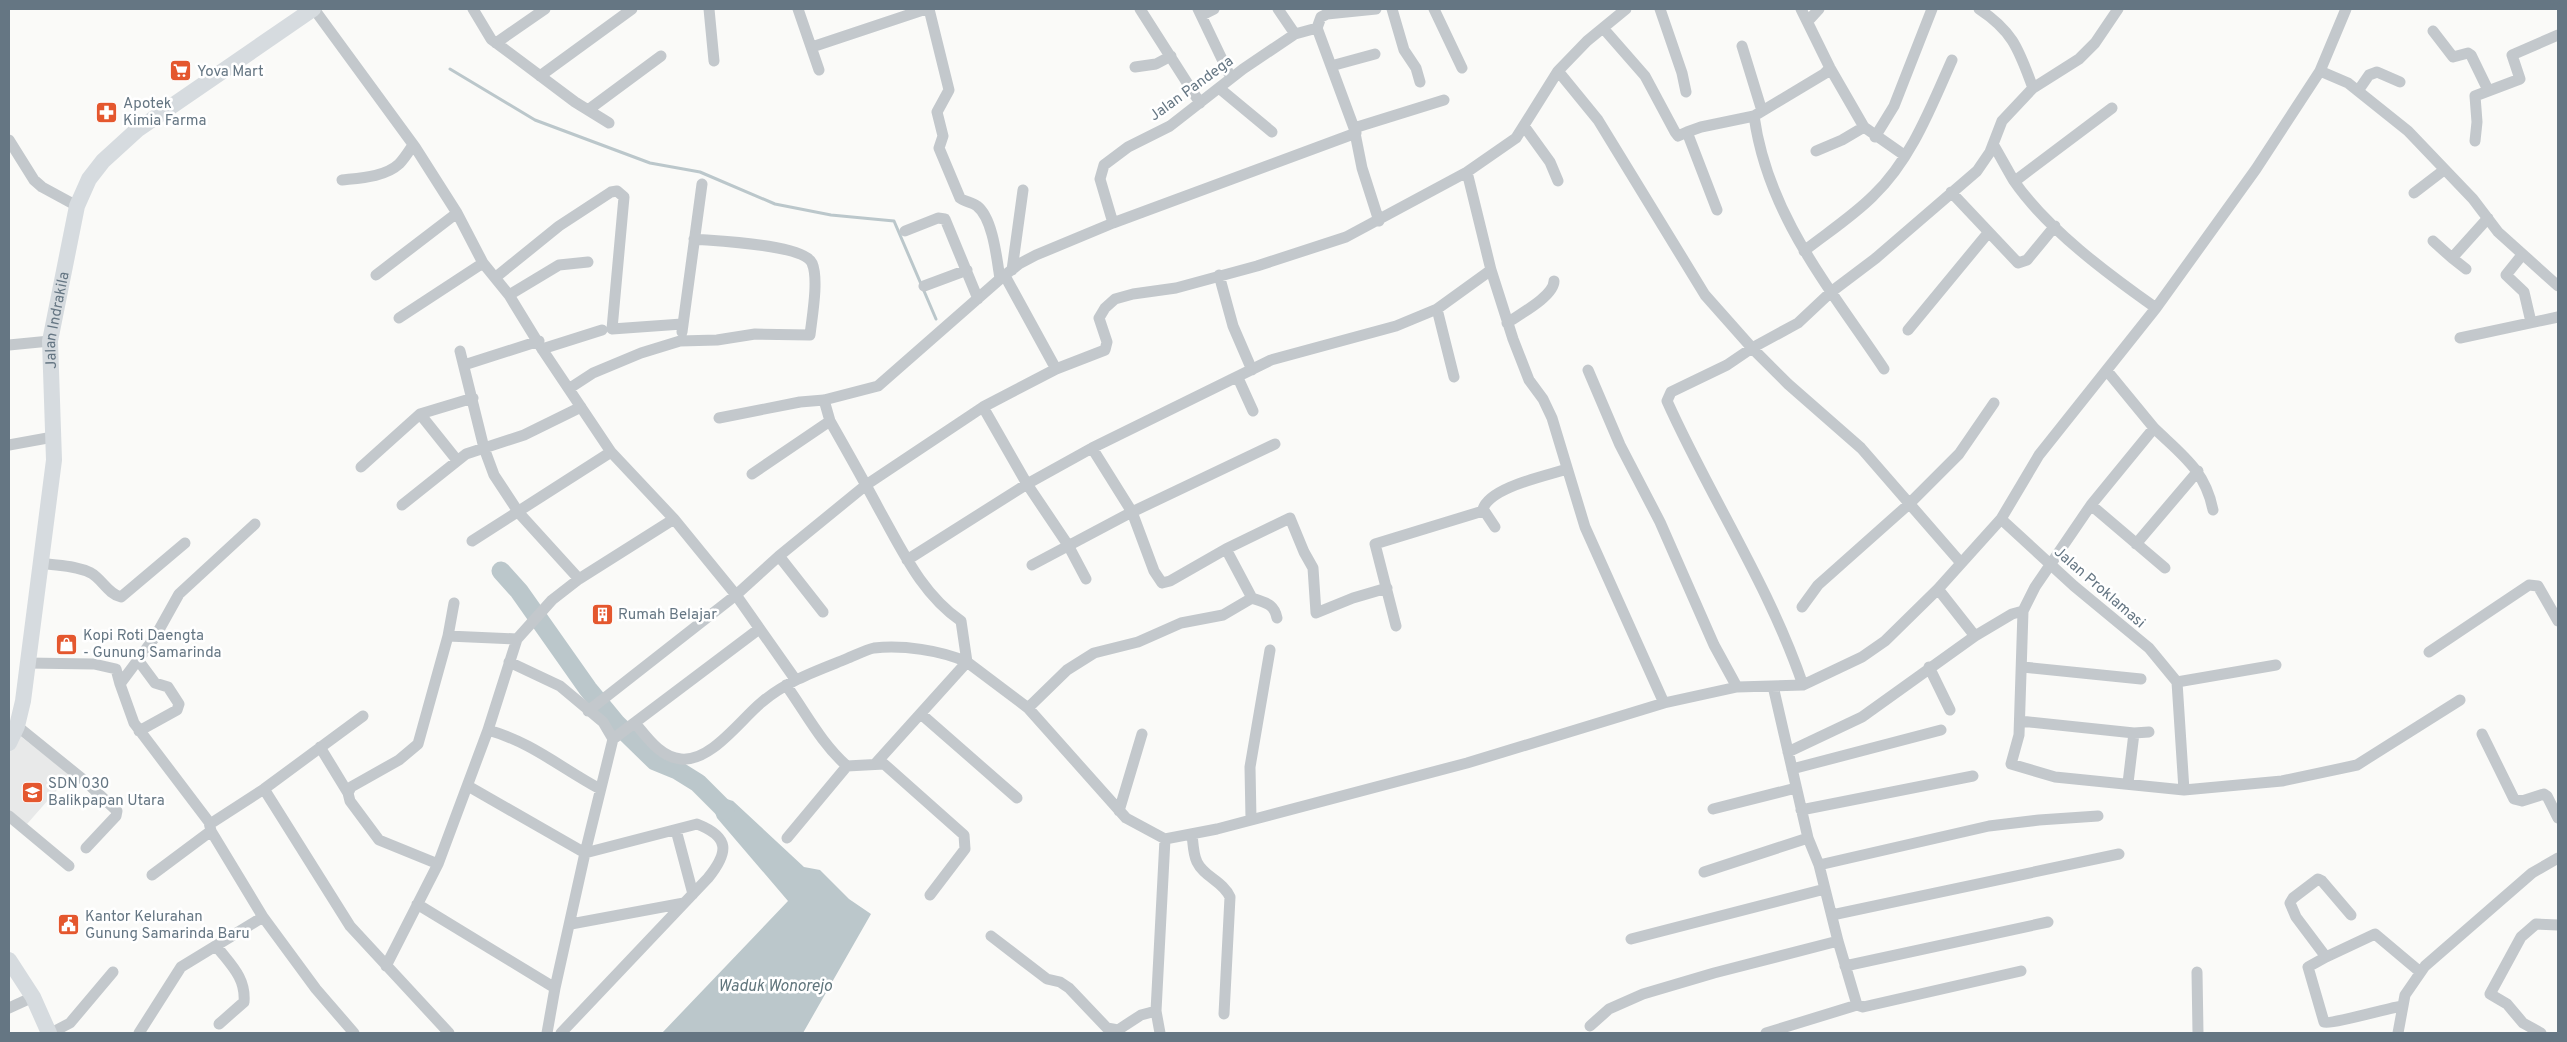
<svg xmlns="http://www.w3.org/2000/svg" width="2567" height="1042" font-family="Overpass,sans-serif">
	<rect width="100%" height="100%" fill="#fafaf8"/>
	<!-- built -->
	<path fill="#e8e9e9" d="M19 735 70 775 27 824 9 810V747Z"/>
	<!-- water -->
	<path fill="#bbc7cb" d="M708 793 733 801 804 867 820 870 849 899 871 914 803 1033H662L788 901 717 818Z"/>
	<g fill="none" stroke-linecap="round" stroke-linejoin="round">
		<!-- stream -->
		<path stroke="#bbc7cb" stroke-width="3" d="M450 69 535 120 650 163 700 172 775 204 831 215 894 221 936 319"/>
		<!-- river -->
		<path stroke="#bbc7cb" stroke-width="19" d="M501 571 519 591 588 689 616 723 655 761 677 770 698 783 725 810"/>
		<!-- street -->
		<path stroke="#c3c8cc" stroke-width="11" d="M314 9 415 147 457 213 483 263 509 295 542 349 611 452 674 519 736 595 795 679
			M473 9 491 39 575 102 609 123
			M709 9 714 61
			M798 9 819 70
			M929 9 949 90 937 112 943 136 939 148 960 198C965 202 972 202 977 206 993 218 997 260 1000 279
			M1140 9 1200 103
			M1198 9 1231 78
			M1278 9 1295 34
			M1392 9 1404 50 1416 68 1420 82
			M1434 9 1462 68
			M1660 9 1682 73 1686 92
			M1801 9 1830 68 1864 127 1904 155
			M1979 9C2014 32 2019 51 2033 88
			M1202 15 1214 9
			M1808 21 1819 9
			M1317 28 1321 17 1327 14 1376 9
			M1603 28 1645 76 1675 132 1678 136 1687 132
			M2433 31 2453 57 2468 53 2471 55 2488 90
			M496 43 545 9
			M1742 46 1762 111
			M812 47 926 9
			M1331 66 1375 54
			M1135 67 1156 64 1171 56
			M1830 68 1824 74 1754 116C1768 216 1830 288 1884 369
			M1558 71 1598 120 1705 295 1752 348 1788 384 1861 448 1961 563
			M2320 71 2348 83 2408 131 2473 199 2498 232 2558 286
			M540 76 632 9
			M1219 88 1272 132
			M2358 91 2369 75 2377 72 2400 82
			M588 110 661 56
			M1524 126 1550 162 1558 181
			M1354 128 1444 100
			M1875 137 1894 106 1932 9
			M9 140 34 180 42 187 77 206
			M2475 141 2477 122 2475 96 2520 79 2512 55 2558 35
			M1993 144C2000 156 2007 169 2014 181 2047 229 2109 275 2156 308
			M1816 151 1842 140 1864 127
			M342 180C360 178 385 177 399 164 404 159 409 151 413 145
			M2015 181 2112 108
			M1951 192 2018 263 2027 260 2055 226
			M2414 193 2444 170
			M1717 210 1687 132 1701 127 1754 116
			M1113 223 1100 179 1104 165 1128 147 1170 126 1243 69 1295 34 1317 28 1354 128 1362 168 1379 221
			M905 231 938 218 945 219 978 299
			M2433 241 2452 258
			M1804 251C1827 233 1853 216 1873 196 1911 160 1931 107 1952 60
			M2522 255 2506 275 2524 292 2531 322
			M2466 269 2452 258 2488 218
			M1012 270 1023 190
			M1491 270 1513 339 1529 380 1543 399 1552 418 1585 527 1664 703
			M376 275 457 213
			M1219 275 1233 326 1252 370
			M1005 276 1056 369
			M496 277 559 226 611 192 617 191 624 197 612 329 682 324
			M924 286 967 270
			M509 295 559 265 588 262
			M1437 309 1454 377
			M399 318 483 263
			M1507 323C1520 314 1554 296 1554 281
			M1908 330 1988 233
			M682 332 702 184
			M2460 338 2558 317
			M9 345 50 341
			M542 349 602 330
			M460 351 484 448 494 475 519 513 579 579
			M464 365 539 341
			M2108 372 2154 428 2091 505 2035 587 2023 611 2019 735 2011 764 2055 777 2184 790
			M1238 378 1253 411
			M570 388 593 373 641 353 680 341 717 340 755 334 810 335C812 317 819 279 812 263 803 244 715 241 694 239
			M824 400 830 421C847 451 864 481 880 511 903 552 922 594 961 621L967 662 876 763
			M983 407 1027 484 1068 545 1086 579
			M420 414 456 459
			M719 418 800 402 824 400 878 386 1000 279 1019 264 1036 255 1113 223 1356 133
			M2154 428C2182 455 2205 470 2213 510
			M9 445 53 437
			M1092 448 1132 512 1154 571 1162 583 1170 581 1226 549 1290 518 1304 552 1313 568 1316 613 1353 598 1387 588
			M361 467 420 414 473 398
			M752 474 830 421
			M402 505 466 454 524 435 581 407
			M2091 505 2165 568
			M2001 519 2074 586 2149 648 2177 682
			M255 524 179 594 155 637 120 684 134 723 209 822 211 831 263 917
			M1495 527 1483 509C1490 487 1546 476 1567 469
			M472 541 611 452
			M2136 544 2198 471
			M1226 549 1252 598
			M779 556 823 612
			M907 560 1027 484 1092 448 1271 360 1396 326 1437 309 1491 270 1467 172
			M41 563C57 566 75 565 91 573 102 579 108 594 121 597L185 543
			M1032 565 1132 512 1275 444
			M1938 589 1975 636
			M1802 607 1818 585 1908 505 1959 454 1994 403
			M1396 626 1375 544 1483 511
			M448 636 454 603
			M2429 652 2529 585 2538 586 2558 621
			M138 660 155 683 168 687 179 704 177 710 139 731
			M509 662 560 686 603 722 613 739 585 853 555 988 547 1033
			M27 663 94 664 116 669 120 684
			M1929 667 1950 710
			M2023 667 2141 679
			M2177 682 2184 790 2282 781 2357 765 2460 700
			M2177 682 2276 665
			M786 685C806 713 821 743 847 766L884 764 964 835 965 849 930 895
			M1803 685C1769 585 1710 497 1667 401L1671 392 1727 365 1752 348 1798 323 1831 292 1876 258 1977 171 1990 152 2002 121 2033 88 2079 59 2095 43 2118 9
			M1773 686 1808 838 1819 865 1838 941 1857 1005
			M1737 687 1803 685 1862 657 1885 641 1938 589 2001 519 2039 455 2156 308 2256 169 2320 71 2346 9
			M1028 708 1067 670 1094 653 1138 642 1181 623 1223 615 1252 598C1265 603 1274 603 1277 618
			M588 711 736 595 779 556 866 485 983 407 1056 369 1105 350 1107 342 1099 318 1105 308 1115 299 1133 294 1176 288 1257 266 1346 237 1467 172 1516 138 1558 71 1587 41 1626 9
			M921 714 1017 798
			M2020 721 2134 733 2149 732
			M635 723C647 737 660 757 681 759 711 762 740 720 762 702 787 681 816 671 846 659 854 656 865 650 874 648 903 645 940 650 967 662L1028 708 1126 818 1165 839 1217 829 1467 763 1664 703 1737 687 1714 645 1660 522 1620 445 1588 370
			M17 726 85 781 117 811 116 816 86 848
			M488 730C531 742 561 768 600 789
			M2482 734 2514 799 2522 801 2544 794 2547 796 2558 818
			M613 739 759 629
			M320 747 348 793
			M1788 752 1862 717 1975 636 2012 614 2023 611
			M1792 769 1941 730
			M2128 783 2134 733
			M468 786 585 853 697 824C730 837 729 852 708 878L561 1033
			M264 789 350 926 449 1033
			M1713 809 1796 788
			M1801 810 1973 776
			M1119 811 1142 734
			M9 816 69 866
			M1251 819 1250 767 1270 650
			M210 824 264 789 363 716
			M676 830 693 894
			M1192 834C1193 842 1193 854 1197 862 1204 877 1223 881 1230 897L1224 1014
			M787 838 847 766
			M438 864 488 730 517 639 552 600 579 579 674 519
			M1819 865 1989 826 2039 820 2098 816
			M1704 872 1808 838
			M152 875 211 831
			M417 904 555 988
			M1832 915 2119 854
			M2351 915 2322 881 2318 879 2293 898 2290 903 2296 917 2326 957 2308 967 2324 1022C2330 1025 2389 1008 2402 1006
			M571 924 684 903
			M991 936 1047 979 1060 982 1069 988 1107 1028 1118 1030 1141 1015 1156 1011
			M1631 939 1825 889
			M217 947C231 965 246 978 244 1002L219 1024
			M2326 957 2375 934 2419 971
			M386 966 438 864 379 840 350 801 348 793 351 787 399 760 418 744 448 636 517 639
			M1845 966 2048 922
			M2197 972 2198 1033
			M9 1008 33 997
			M1590 1026 1609 1009 1643 994 1714 973 1838 941
			M51 1033 70 1023 113 972
			M139 1033 181 967 263 917 316 989 354 1033
			M1160 1033 1156 1011 1165 839
			M1766 1033 1857 1005 1863 1007 2021 971
			M2398 1033 2405 995 2425 966 2532 873 2558 858
			M2541 1033 2523 1023 2507 1004 2490 994 2521 937 2536 924 2558 925"/>
		<!-- secondary -->
		<g stroke="#d6dbdf" stroke-width="16">
			<path id="s1" d="M9 743 17 726 23 701 54 460 50 341 77 206 89 179 103 161 137 130 313 9"/>
			<path d="M9 960 33 997 49 1033"/>
		</g>
	</g>
	<!-- icons -->
	<defs>
		<symbol id="supermarket-square" viewBox="-11 -11 22 22"><rect x="-9" y="-9" width="18" height="18" rx="4" fill="#e4572e" stroke="#fff"/><path d="M-6-5.5h2.5l.6 2H6L4.5 2H-2.5L-4.4-4H-6ZM-1.5 3.2a1.3 1.3 0 1 0 .1 0ZM3 3.2a1.3 1.3 0 1 0 .1 0Z" fill="#fff"/></symbol>
		<symbol id="pharmacy-square" viewBox="-11 -11 22 22"><rect x="-9" y="-9" width="18" height="18" rx="4" fill="#e4572e" stroke="#fff"/><path d="M-2-6h4v4h4v4h-4v4h-4v-4h-4v-4h4Z" fill="#fff"/></symbol>
		<symbol id="building-square" viewBox="-11 -11 22 22"><rect x="-9" y="-9" width="18" height="18" rx="4" fill="#e4572e" stroke="#fff"/><path d="M-4-6H4V6H1V3H-1V6H-4ZM-2.5-4.3h1.7v1.8h-1.7ZM.8-4.3h1.7v1.8H.8ZM-2.5-1h1.7V.8h-1.7ZM.8-1h1.7V.8H.8Z" fill="#fff"/></symbol>
		<symbol id="shop-square" viewBox="-11 -11 22 22"><rect x="-9" y="-9" width="18" height="18" rx="4" fill="#e4572e" stroke="#fff"/><path d="M-5-2.5h2.3a2.7 3.5 0 0 1 5.4 0H5L5.5 6h-11ZM-1.5-2.5h3a1.5 2.3 0 0 0-3 0Z" fill="#fff"/></symbol>
		<symbol id="school-square" viewBox="-11 -11 22 22"><rect x="-9" y="-9" width="18" height="18" rx="4" fill="#e4572e" stroke="#fff"/><path d="M0-5L7-2L0 1L-7-2ZM-4 1L0 2.5L4 1V4Q0 6-4 4Z" fill="#fff"/></symbol>
		<symbol id="civic-square" viewBox="-11 -11 22 22"><rect x="-9" y="-9" width="18" height="18" rx="4" fill="#e4572e" stroke="#fff"/><path d="M-.6-6.5H3V-4.5H.6V-3L4-1V1h2V6H-6V1h2V-1L-.6-3ZM-1.2 2.5V6h2.4V2.5Z" fill="#fff"/></symbol>
	</defs>
	<g fill-rule="evenodd">
		<use href="#supermarket-square" x="168" y="58" width="25" height="25"/>
		<use href="#pharmacy-square" x="94" y="100" width="25" height="25"/>
		<use href="#building-square" x="590" y="602" width="25" height="25"/>
		<use href="#shop-square" x="54" y="632" width="25" height="25"/>
		<use href="#school-square" x="20" y="780" width="25" height="25"/>
		<use href="#civic-square" x="56" y="912" width="25" height="25"/>
	</g>
	<g text-anchor="middle" stroke-width="5" stroke-linejoin="round" paint-order="stroke">
		<!-- poi labels -->
		<g font-size="15" fill="#657683" stroke="#fff" text-anchor="start">
			<text x="197" y="76">Yova Mart</text>
			<text x="123" y="108">Apotek<tspan x="123" dy="17">Kimia Farma</tspan></text>
			<text x="618" y="619">Rumah Belajar</text>
			<text x="83" y="640">Kopi Roti Daengta<tspan x="83" dy="17">- Gunung Samarinda</tspan></text>
			<text x="48" y="788">SDN 030<tspan x="48" dy="17">Balikpapan Utara</tspan></text>
			<text x="85" y="921">Kantor Kelurahan<tspan x="85" dy="17">Gunung Samarinda Baru</tspan></text>
		</g>
		<!-- street labels -->
		<g font-size="15" fill="#657683" stroke="#fff">
			<text transform="translate(1191 88) rotate(-36)" y="5">Jalan Pandega</text>
			<text dy="5" stroke="none"><textPath href="#s1" startOffset="428">Jalan Indrakila</textPath></text>
			<text transform="translate(2100 587) rotate(41)" y="5">Jalan Proklamasi</text>
		</g>
		<!-- water labels -->
		<g font-size="16" font-style="italic" fill="#60757c" stroke="#fff">
			<text x="775" y="991">Waduk Wonorejo</text>
		</g>
	</g>
	<!-- border -->
	<rect width="2567" height="1042" fill="none" stroke="#657683" stroke-width="20"/>
</svg>
